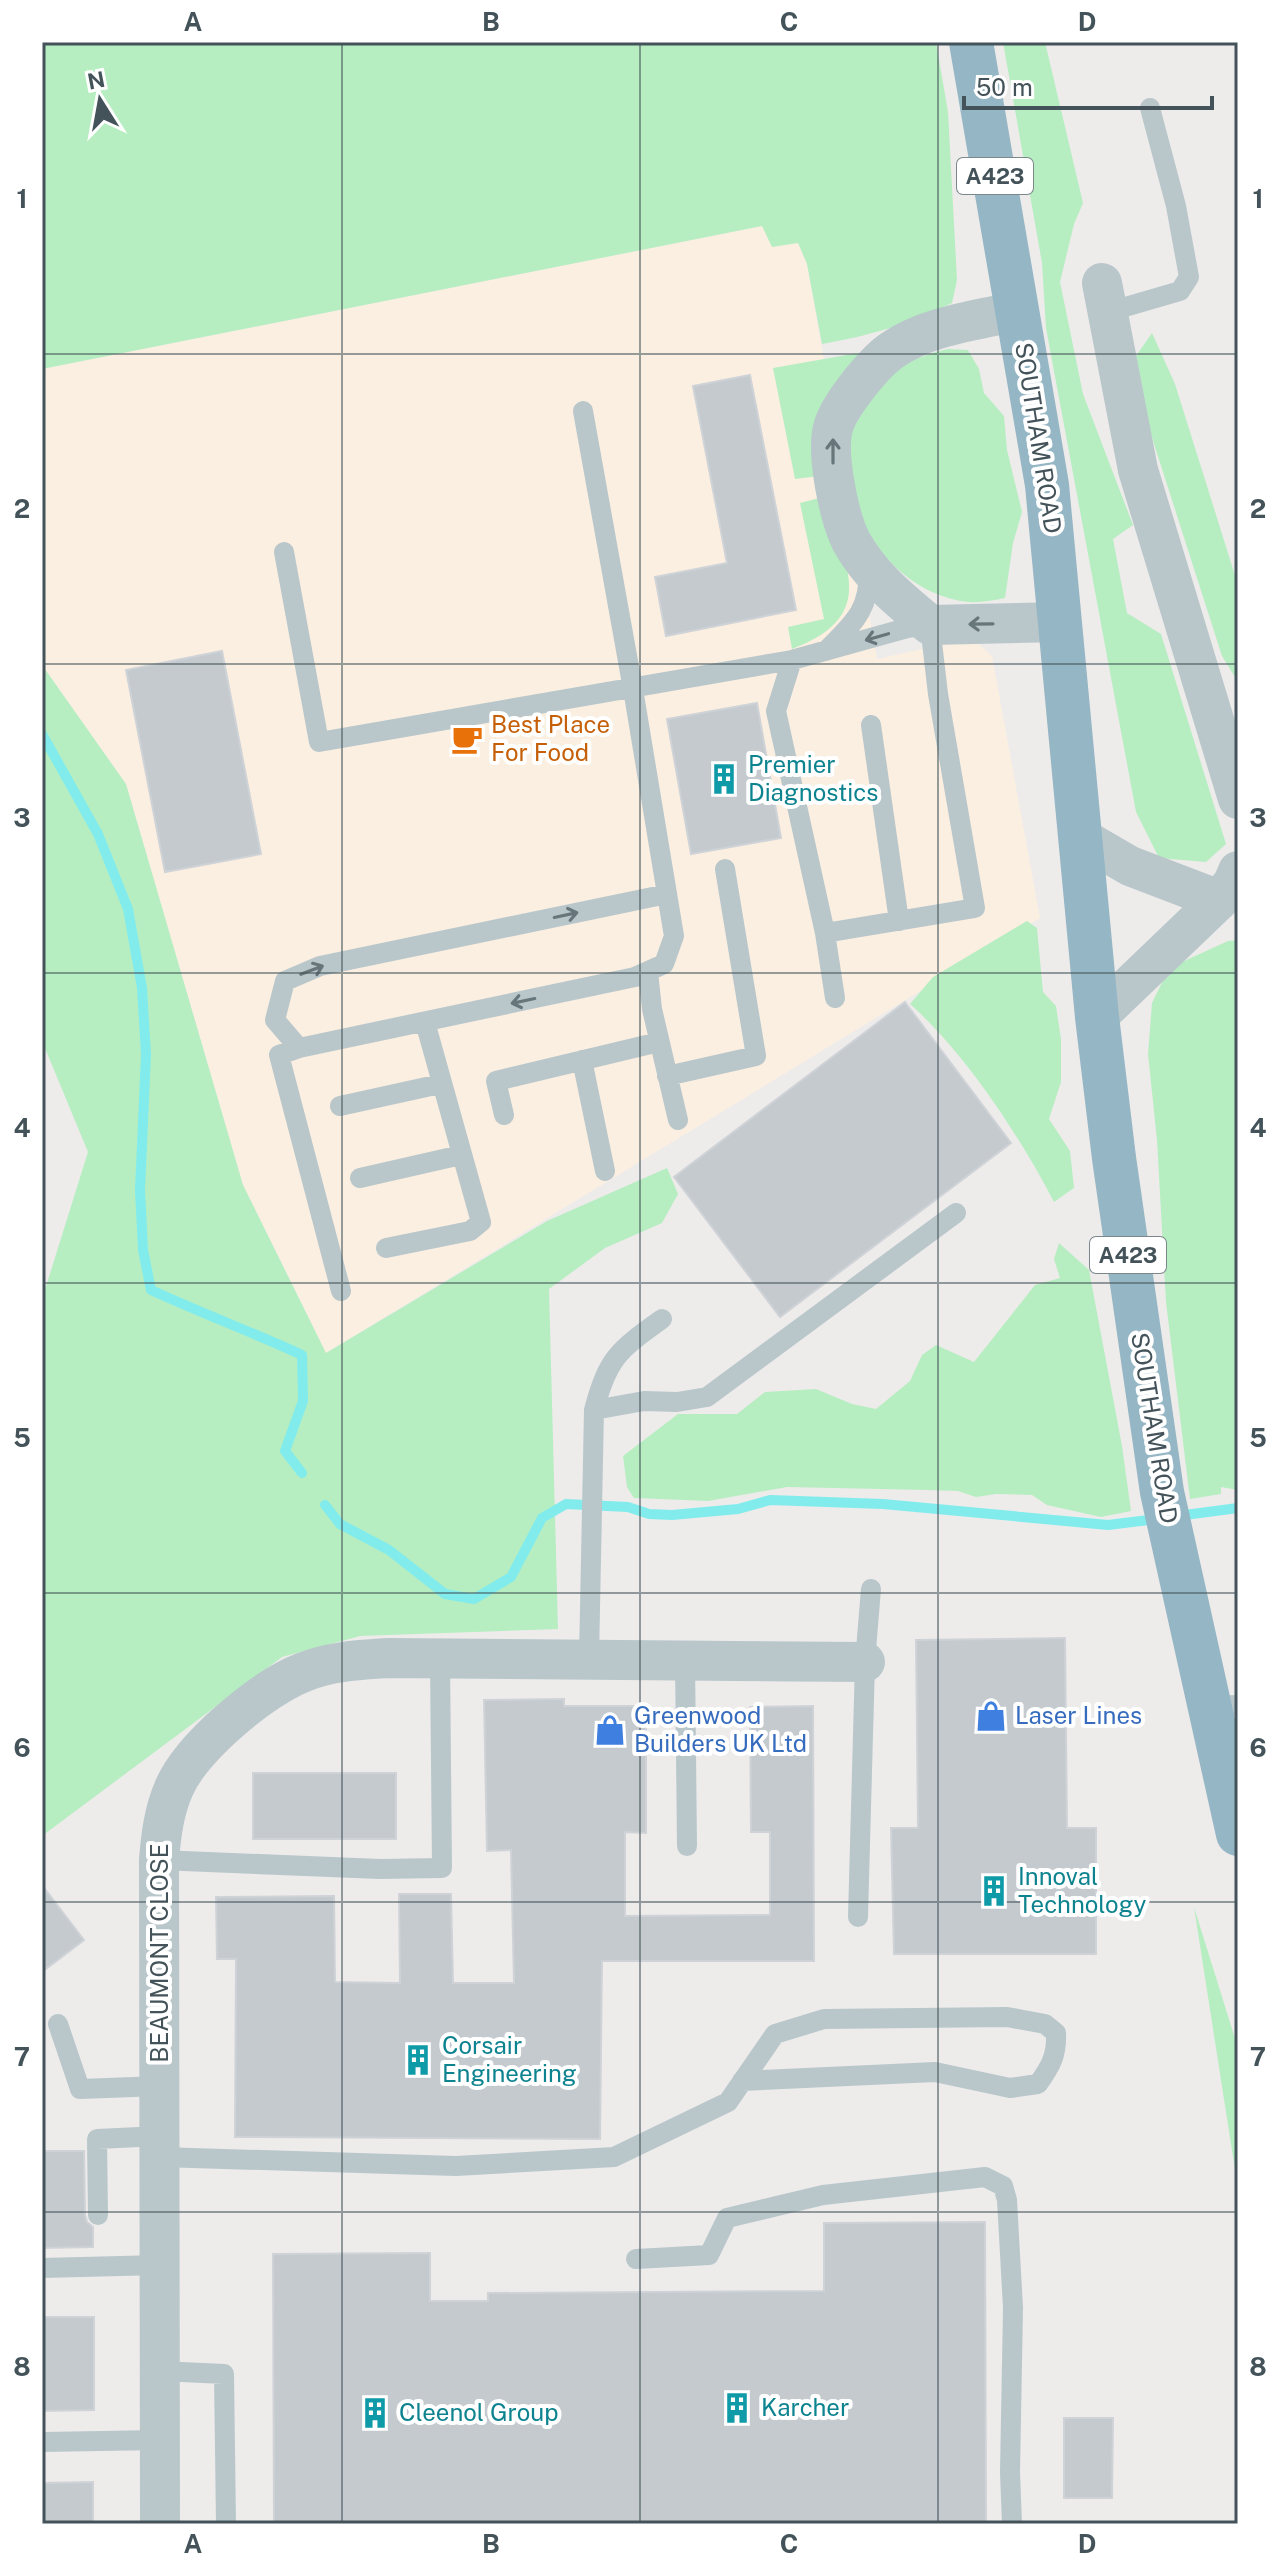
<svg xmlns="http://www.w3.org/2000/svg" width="1280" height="2566" font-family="'Public Sans',sans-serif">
	<rect width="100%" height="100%" fill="#eeebeb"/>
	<!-- commercial -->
	<path fill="#fbefe1" d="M762 226 773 247 798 242 807 264 877 659 972 638 992 656 1040 918 326 1353 243 1185 126 784 42 665V369Z"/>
	<!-- green -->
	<path fill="#b6eec1" d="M42 42H936L948 112 957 280 952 303C906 325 872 335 822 344L807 264 798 243 772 247 762 226 42 369Z
		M1003 42H1045L1083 203 1074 224 1060 282 1083 394 1133 525 1113 539 1127 613 1161 634 1226 844 1206 862 1159 858 1136 812 1046 328 1042 263Z
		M1152 333 1175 384 1238 585V682L1222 656 1129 366Z
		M948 349 968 350 979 369 984 393 1004 416 1007 450 1022 512 1013 543 1005 598C994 600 981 603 969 602 917 597 875 556 856 509 851 497 852 480 851 467 849 445 850 422 863 402 882 373 915 356 948 349Z
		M858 353 860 360 819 476 795 479 773 368Z
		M823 497C846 564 880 616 792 649L788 627 824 619 800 503Z
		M42 665 126 784 243 1185 326 1353 547 1221 667 1168 678 1194 662 1223 605 1248 549 1289 558 1629 360 1636 282 1657 42 1836V1299L88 1152 42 1041Z
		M1027 921 1037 928 1043 992 1056 1006 1061 1039V1082L1049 1119 1070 1151 1074 1188 1054 1202C1019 1135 966 1054 910 1004L933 977Z
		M1238 940V1490L1221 1487V1494L1190 1499 1166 1302 1157 1140 1148 1054 1152 1003 1169 968 1228 941Z
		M1059 1243 1089 1270 1122 1446 1131 1511 1101 1517 1047 1505 1032 1495 996 1494 976 1497 958 1491 927 1490 787 1487 708 1501 634 1498 627 1487 623 1456 678 1414H737L765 1392 816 1389 852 1404 876 1409 910 1381 922 1355 936 1345 974 1362 1035 1285 1060 1278 1054 1259Z
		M1194 1907 1238 2048V2189Z"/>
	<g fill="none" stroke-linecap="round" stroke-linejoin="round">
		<!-- stream -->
		<path stroke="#82eced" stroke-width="10" d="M42 734 98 834 128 909 142 988 146 1054 140 1190 143 1250 151 1290C201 1313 252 1332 302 1355L303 1401 285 1451 302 1473
			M325 1505 340 1524 389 1550 445 1594 474 1599 511 1577 542 1518 566 1504 628 1507 649 1514 672 1515 738 1509 770 1500 883 1504 1108 1525 1157 1519
			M1177 1516 1238 1508"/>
	</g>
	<!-- building -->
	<path fill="#c4cace" stroke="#cfd3d7" stroke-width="2" d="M750 375 796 610 666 636 655 577 727 563 693 386Z
		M222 651 261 854 165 872 126 670Z
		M757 703 781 838 691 854 667 719Z
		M905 1002 1011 1143 780 1317 674 1177Z
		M1065 1638 1067 1828H1096V1954H894L891 1828H918L916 1640Z
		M564 1699V1706H646V1833L625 1832V1916L770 1915V1832H751L750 1707 813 1706 814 1961H602L600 2139 235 2137 236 1959H217L216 1897 334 1896 335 1982 400 1983 399 1894H451L453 1983H514L511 1850 487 1851 484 1700Z
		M253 1773H396V1839H253Z
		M42 1885 84 1940 42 1972Z
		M42 2151H84L85 2215 87 2222 93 2227V2247L42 2248Z
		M985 2222 986 2524H274L273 2254 430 2253V2301H488V2293L824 2291V2223Z
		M42 2317H94V2410L42 2411Z
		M1064 2418H1113L1112 2498H1064Z
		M93 2482V2524H42V2483Z"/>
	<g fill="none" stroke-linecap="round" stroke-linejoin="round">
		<!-- service -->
		<path stroke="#b9c7cb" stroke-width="20" d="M1108 312 1180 291 1189 277 1176 206 1150 108
			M284 552 319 742 792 660 907 628 930 625 938 694 975 908 825 933 776 711 792 660
			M826 651C853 623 869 612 869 571
			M871 725 899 921
			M825 933 835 998
			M648 972 652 1009 678 1120
			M299 1048 275 1020 285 981 320 966 667 894
			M582 1060 605 1171
			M667 1076 756 1056 725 869
			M340 1106 440 1084
			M504 1115 496 1081 659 1042
			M360 1178 461 1155
			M386 1248 470 1231 481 1222 425 1022
			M341 1291 279 1055 299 1048 635 977 664 964 674 936 633 689 583 411
			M594 1410 644 1401 677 1402 707 1397 956 1213
			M589 1658 594 1410C608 1357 619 1350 662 1319
			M685 1659 687 1846
			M1208 1706 1238 1705
			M159 1860 380 1869 442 1868 440 1658
			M858 1917 865 1662 871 1589
			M58 2024 80 2089 160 2086
			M160 2157 456 2166 614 2157 728 2102 775 2034 824 2019 1007 2017 1045 2024 1056 2033C1057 2055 1051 2066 1038 2084L1010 2088 935 2072 742 2081
			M98 2215 97 2139 160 2136
			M636 2259 709 2255 727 2218 823 2195 985 2177 1003 2186 1007 2200 1013 2308 1010 2472 1012 2524
			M42 2268 160 2265
			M160 2371 224 2374 226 2524
			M42 2442 160 2440"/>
		<!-- minor -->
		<path stroke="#b9c7cb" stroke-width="40" d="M1102 283 1138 470 1238 799
			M1018 311C977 320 926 326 891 351 873 364 838 407 833 428 826 454 839 517 851 541 870 576 900 600 930 625L1059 622
			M1080 837 1130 866 1219 900
			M1097 1017 1219 900 1233 883 1238 871
			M160 2524 159 1860C161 1835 164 1811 174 1788 192 1747 262 1688 304 1672 331 1661 360 1660 388 1658L865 1662"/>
		<!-- trunk -->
		<path stroke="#95b6c4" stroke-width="44" d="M971 42 1047 485 1097 1017 1114 1158 1162 1492 1238 1834"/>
	</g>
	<!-- one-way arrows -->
	<defs><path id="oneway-shaft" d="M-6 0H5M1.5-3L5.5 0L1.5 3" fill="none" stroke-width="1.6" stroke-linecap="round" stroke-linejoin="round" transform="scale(2)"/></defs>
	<g stroke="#66767b">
		<use href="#oneway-shaft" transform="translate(833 451) rotate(-90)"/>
		<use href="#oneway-shaft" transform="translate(981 624) rotate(179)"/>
		<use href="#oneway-shaft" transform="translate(877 637) rotate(164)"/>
		<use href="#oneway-shaft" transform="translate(566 915) rotate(-12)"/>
		<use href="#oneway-shaft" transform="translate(312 970) rotate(-21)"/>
		<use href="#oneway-shaft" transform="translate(523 1001) rotate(168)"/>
	</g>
	<!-- grid -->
	<path fill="none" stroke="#435359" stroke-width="2" stroke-opacity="0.55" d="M342 42V2524M640 42V2524M938 42V2524M42 354H1238M42 664H1238M42 973H1238M42 1283H1238M42 1593H1238M42 1902H1238M42 2212H1238"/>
	<!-- icons -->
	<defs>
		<symbol id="cafe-bare" viewBox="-9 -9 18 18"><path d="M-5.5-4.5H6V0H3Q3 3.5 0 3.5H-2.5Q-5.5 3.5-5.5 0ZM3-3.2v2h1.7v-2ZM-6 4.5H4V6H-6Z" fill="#e8710a" stroke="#fff" stroke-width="2.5" paint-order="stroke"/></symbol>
		<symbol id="building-bare" viewBox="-9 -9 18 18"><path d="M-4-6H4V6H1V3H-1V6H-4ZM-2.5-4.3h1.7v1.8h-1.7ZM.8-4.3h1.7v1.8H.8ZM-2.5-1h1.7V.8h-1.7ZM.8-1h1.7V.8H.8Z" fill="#0f9aa8" stroke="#fff" stroke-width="2.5" paint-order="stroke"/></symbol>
		<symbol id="shop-bare" viewBox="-9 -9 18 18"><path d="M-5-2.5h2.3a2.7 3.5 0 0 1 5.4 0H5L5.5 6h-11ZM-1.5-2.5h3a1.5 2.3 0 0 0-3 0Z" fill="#3f7fe0" stroke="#fff" stroke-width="2.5" paint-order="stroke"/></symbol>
	</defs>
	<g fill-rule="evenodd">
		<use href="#cafe-bare" x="445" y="717" width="44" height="44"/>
		<use href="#building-bare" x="702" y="757" width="44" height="44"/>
		<use href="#shop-bare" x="969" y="1694" width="44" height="44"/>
		<use href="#shop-bare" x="588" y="1708" width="44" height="44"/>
		<use href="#building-bare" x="972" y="1869" width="44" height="44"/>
		<use href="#building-bare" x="396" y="2038" width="44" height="44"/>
		<use href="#building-bare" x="715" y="2386" width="44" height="44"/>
		<use href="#building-bare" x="353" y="2391" width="44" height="44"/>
	</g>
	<g text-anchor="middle" stroke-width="8" stroke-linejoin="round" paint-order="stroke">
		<!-- shield labels -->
		<g fill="#fff" stroke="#7b878b" stroke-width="2">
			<rect x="957" y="158" width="76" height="36" rx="6"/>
			<rect x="1090" y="1237" width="76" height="36" rx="6"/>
		</g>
		<g font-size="22" font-weight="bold" fill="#435359">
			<text x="995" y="184">A423</text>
			<text x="1128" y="1263">A423</text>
		</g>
		<!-- street labels -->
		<g font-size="24" fill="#435359" stroke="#fff">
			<text transform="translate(1038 438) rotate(81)" y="8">SOUTHAM ROAD</text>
			<text transform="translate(1154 1428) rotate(81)" y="8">SOUTHAM ROAD</text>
			<text transform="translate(160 1953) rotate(-90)" y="8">BEAUMONT CLOSE</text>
		</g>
		<!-- food labels -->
		<g font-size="24" fill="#c56008" stroke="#fff" text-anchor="start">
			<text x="491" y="733">Best Place<tspan x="491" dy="28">For Food</tspan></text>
		</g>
		<!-- culture labels -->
		<g font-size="24" fill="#0d838f" stroke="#fff" text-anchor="start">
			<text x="748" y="773">Premier<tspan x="748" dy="28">Diagnostics</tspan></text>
			<text x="1018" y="1885">Innoval<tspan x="1018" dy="28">Technology</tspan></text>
			<text x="442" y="2054">Corsair<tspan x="442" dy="28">Engineering</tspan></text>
			<text x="761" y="2416">Karcher</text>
			<text x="399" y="2421">Cleenol Group</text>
		</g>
		<!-- shop labels -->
		<g font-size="24" fill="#366cbe" stroke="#fff" text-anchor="start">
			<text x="634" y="1724">Greenwood<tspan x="634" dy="28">Builders UK Ltd</tspan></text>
			<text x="1015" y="1724">Laser Lines</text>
		</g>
	</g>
	<!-- border -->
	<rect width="1280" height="2566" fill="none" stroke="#ffffff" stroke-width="88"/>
	<!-- north arrow -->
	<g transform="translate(100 100) rotate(349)" stroke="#ffffff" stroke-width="6" paint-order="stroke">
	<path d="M0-6L14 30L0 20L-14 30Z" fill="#435359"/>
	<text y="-12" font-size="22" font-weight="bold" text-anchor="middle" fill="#435359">N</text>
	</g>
	<!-- scale -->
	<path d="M964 96v12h248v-12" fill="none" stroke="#435359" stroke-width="4"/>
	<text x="976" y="96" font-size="24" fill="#435359" stroke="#ffffff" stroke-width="6" paint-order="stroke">50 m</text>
	<rect x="44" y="44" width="1192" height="2478" fill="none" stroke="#435359" stroke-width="3"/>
	<g font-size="26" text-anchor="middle" font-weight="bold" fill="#435359">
		<text x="193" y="31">A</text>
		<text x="491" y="31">B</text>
		<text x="789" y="31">C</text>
		<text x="1087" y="31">D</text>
		<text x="22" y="208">1</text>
		<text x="1258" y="208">1</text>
		<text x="22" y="518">2</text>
		<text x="1258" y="518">2</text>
		<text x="22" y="827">3</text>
		<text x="1258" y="827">3</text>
		<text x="22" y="1137">4</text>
		<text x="1258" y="1137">4</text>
		<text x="22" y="1447">5</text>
		<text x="1258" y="1447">5</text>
		<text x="22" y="1757">6</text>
		<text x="1258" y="1757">6</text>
		<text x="22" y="2066">7</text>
		<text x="1258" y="2066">7</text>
		<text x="22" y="2376">8</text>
		<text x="1258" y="2376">8</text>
		<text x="193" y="2553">A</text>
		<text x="491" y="2553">B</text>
		<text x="789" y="2553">C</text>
		<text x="1087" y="2553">D</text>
	</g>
</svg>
